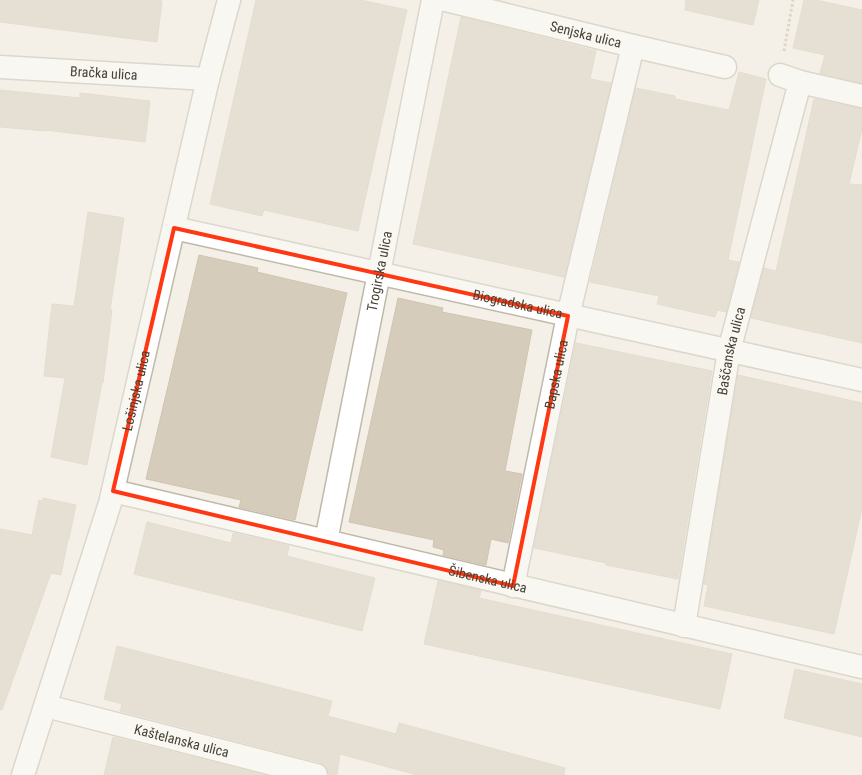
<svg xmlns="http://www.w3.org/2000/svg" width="862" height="775" font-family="'Roboto Condensed',sans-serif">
	<rect width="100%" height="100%" fill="#f4f0e7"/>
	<!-- building -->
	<path fill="#d6ccbc" stroke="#d2c4af" d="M0 0H150L162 1 157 42 0 22Z
		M256 0H361L407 10 358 231 264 210 262 216 210 204Z
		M686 0H759L753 25 685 10Z
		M804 0H816L862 10V83L820 73 825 55 793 48Z
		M461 17 596 51 590 79 611 83 564 277 413 244Z
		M739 72 766 79 728 260 739 262 726 312 717 310 715 317 657 304 659 296 590 282 636 88 675 96V99L729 110Z
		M0 90 80 98V93L150 101 145 142 45 130V131L0 127Z
		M814 99 862 109V129L849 184 862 185V343L751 318 764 268 776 271Z
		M88 212 124 218 110 310H112L103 383 102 382 87 465 51 457 65 378 44 376 52 304 74 306Z
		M199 255 258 268 257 272 347 293 295 520 239 507 241 500 146 479Z
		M398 298 443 308 442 312 532 330 505 471 522 474 508 543 491 539 486 565 443 555 444 550 433 547 434 540 349 522Z
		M576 343 712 371 678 579 606 565V563L534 548Z
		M738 375 862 403V508L834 634 704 606 708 585 704 584Z
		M43 498 76 505 69 539H68L61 575 51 573 2 710 0 709V529L32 535 39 500 43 501Z
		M147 522 231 543 233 533 289 546 287 556 375 578 362 631 134 574Z
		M438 581 481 591 479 598 732 654 720 709 424 644Z
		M117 646 332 701 328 716 396 734 399 723 565 768 564 775H417L340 754 337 775H329L325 766 319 762 120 711 122 704 104 699Z
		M795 669 862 684V737L784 718Z
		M113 737 263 775H104Z"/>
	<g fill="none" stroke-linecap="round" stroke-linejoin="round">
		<defs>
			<g id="street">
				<path id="s1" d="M446 0 633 46 725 67"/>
				<path id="s2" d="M0 67 208 79"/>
				<path d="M780 75 800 82 862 96"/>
				<path id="s3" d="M174 228 862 380"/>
				<path id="s4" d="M113 491 862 667"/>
				<path id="s5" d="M326 541 433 0"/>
				<path id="s6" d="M513 586 568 316 633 46"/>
				<path id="s7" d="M684 626 729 351 800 82"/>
				<path id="s8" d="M46 706 316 775"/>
				<path id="s9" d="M23 775 110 503 208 79 229 0"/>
			</g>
		</defs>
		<!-- street casing -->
		<use href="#street" stroke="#c0b8a9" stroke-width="25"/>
		<!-- path -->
		<path stroke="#c3b49a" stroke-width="3" stroke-dasharray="2.5 2.5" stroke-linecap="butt" d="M784 51 793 0"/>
		<!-- street -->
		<use href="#street" stroke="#fff" stroke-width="22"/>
	</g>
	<!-- marked area -->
	<path d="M0 0H862V775H0ZM174 228 568 316 513 586 113 491Z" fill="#f4f0e7" fill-opacity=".55" fill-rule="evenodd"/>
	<path fill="none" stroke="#ff3813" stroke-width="4" stroke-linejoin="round" d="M174 228 568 316 513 586 113 491Z"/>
	<g text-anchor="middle" stroke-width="4" stroke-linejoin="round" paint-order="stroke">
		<!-- street labels -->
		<g font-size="14" fill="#484136" stroke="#fff">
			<text dy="5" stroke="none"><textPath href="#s1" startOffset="144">Senjska ulica</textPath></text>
			<text dy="5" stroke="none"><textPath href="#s2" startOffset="104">Bračka ulica</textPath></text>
			<text dy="5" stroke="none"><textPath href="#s5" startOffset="275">Trogirska ulica</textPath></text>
			<text dy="5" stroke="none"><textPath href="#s3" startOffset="352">Biogradska ulica</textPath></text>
			<text dy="5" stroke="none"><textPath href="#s7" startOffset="279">Baščanska ulica</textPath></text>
			<text dy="5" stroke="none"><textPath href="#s6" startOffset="216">Bapska ulica</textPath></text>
			<text dy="5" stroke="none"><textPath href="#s9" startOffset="401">Lošinjska ulica</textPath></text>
			<text dy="5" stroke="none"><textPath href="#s4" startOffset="385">Šibenska ulica</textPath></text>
			<text dy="5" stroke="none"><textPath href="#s8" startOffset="140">Kaštelanska ulica</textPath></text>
		</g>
	</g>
</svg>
